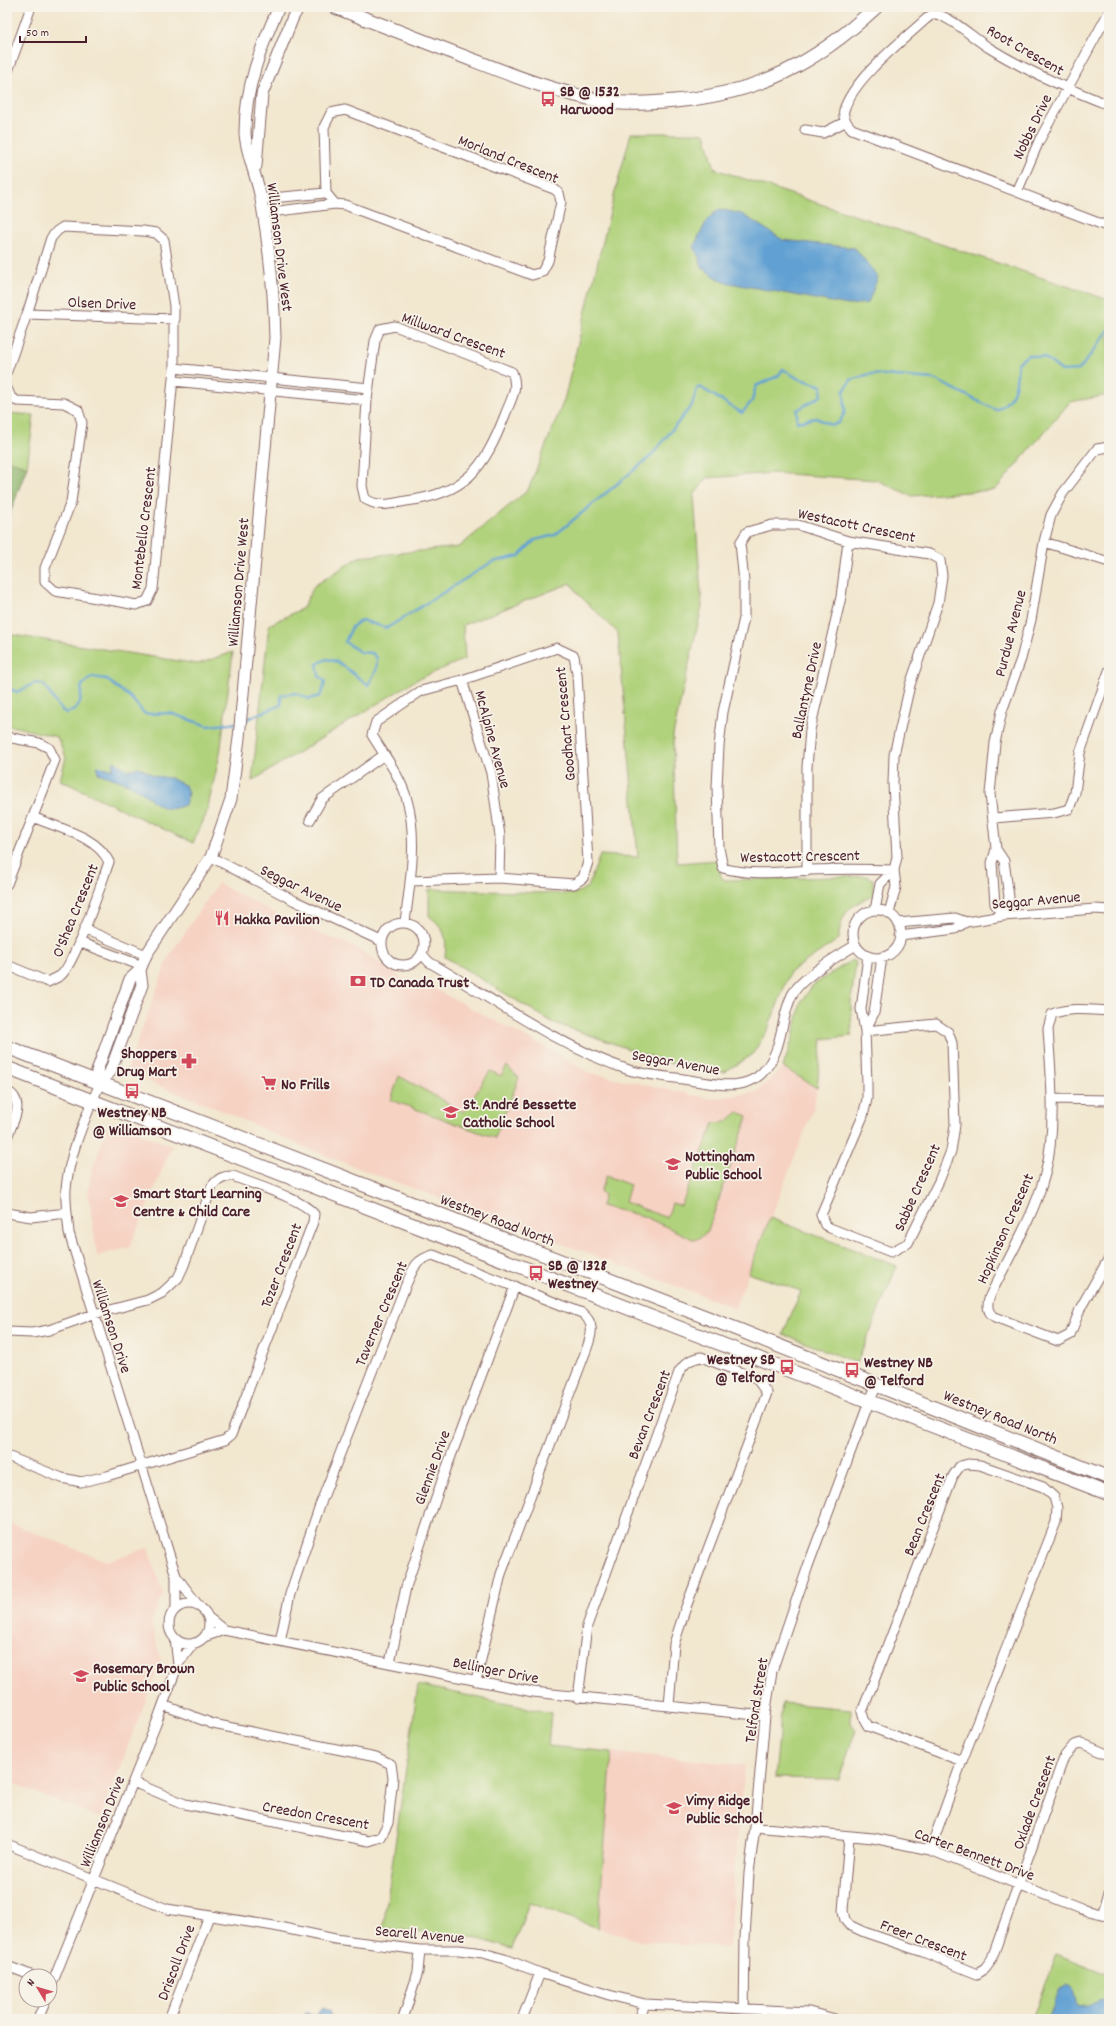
<svg xmlns="http://www.w3.org/2000/svg" width="1116" height="2026" font-family="Dekko,sans-serif">
	<rect width="100%" height="100%" fill="#f7f3e8"/>
	<filter id="ink" filterUnits="userSpaceOnUse"><feTurbulence type="fractalNoise" baseFrequency=".025" numOctaves="2"/><feDisplacementMap in="SourceGraphic" scale="8" xChannelSelector="R" yChannelSelector="G"/><feConvolveMatrix kernelMatrix="1 2 1 2 8 2 1 2 1" color-interpolation-filters="sRGB"/></filter>
	<filter id="wash" filterUnits="userSpaceOnUse"><feTurbulence type="fractalNoise" baseFrequency=".012" numOctaves="4" result="noise"/><feDisplacementMap in="SourceGraphic" scale="16" xChannelSelector="R" yChannelSelector="G"/><feGaussianBlur stdDeviation="0.9" result="paint"/><feColorMatrix in="noise" values="0 0 0 0 0 0 0 0 0 0 0 0 0 0 0 0 0 1.4 0 .05"/><feComposite in="paint" operator="in"/></filter>
	<g filter="url(#wash)">
		<rect width="100%" height="100%" fill="#f2e7cf"/>
		<!-- built -->
		<path fill="#f6d2c3" d="M218 883 295 924 353 946 402 978 418 980 550 1050 587 1072 712 1099 757 1092 783 1067 817 1088 813 1110 735 1308 315 1152 223 1111 126 1073 169 956Z
			M110 1121 172 1146 130 1247 97 1256 88 1190 92 1170Z
			M7 1522 106 1561 148 1548 163 1593 151 1623 161 1658 148 1695 100 1818 7 1781Z
			M612 1752 745 1765 734 1873 730 1947 640 1941 598 1928Z"/>
		<!-- green -->
		<path fill="#b0d27b" stroke="#7d7853" d="M631 133H705L715 169 1109 300V395L1070 402 995 490 912 496 876 480 773 473 707 478 694 495 702 606 673 735 677 863 718 860 721 877 725 880 866 876 873 879V896C851 904 839 914 839 939L790 972 768 1029 752 1055 724 1072 669 1063 552 1022 445 957C447 937 445 928 429 916V889L574 894 588 887 600 855 638 857 618 633 578 594 571 583 463 625 465 659 416 680 252 781 269 625 303 608 314 586 359 557 459 547 528 490 564 400 615 192Z
			M7 413 34 415 27 467 7 460Z
			M7 634 198 664 233 652 220 754 206 815 193 843 60 780 66 757 57 737 7 725Z
			M852 960 856 962 851 1002 852 1036 822 1039 817 1088 783 1067 793 1037 801 1002 813 985Z
			M507 1066 519 1078 495 1138 391 1100 399 1076 464 1112 490 1071 501 1076Z
			M738 1112 748 1116 707 1233 695 1240 643 1216 601 1206 604 1194 600 1192 606 1176 630 1185 625 1202 667 1218 672 1203 681 1206 714 1123 726 1122Z
			M770 1218 897 1266 857 1363 783 1334 801 1291 748 1273Z
			M418 1685 551 1713 548 1746 612 1752 598 1928 529 1903 512 1949 479 1939 383 1928Z
			M782 1703 851 1709V1723L856 1730 839 1779 775 1778Z
			M1056 1954 1109 1975V2019H1032Z"/>
		<!-- forest -->
		<path fill="#8cb46b" stroke="#6b6a4b" d="M7 460 27 467 7 522Z"/>
		<!-- water -->
		<path fill="#61a0d3" stroke="#56607f" d="M719 209 742 214 783 240 855 248 878 277 868 303 848 305 724 282 703 269 694 246 707 220Z
			M114 761 128 770 139 767 155 776 170 778 185 785 188 793 185 805C162 815 156 802 139 790 127 782 111 778 98 773L97 766 112 769Z
			M1068 1986 1073 1989 1077 2006 1088 2005 1101 1999 1109 2002V2019H1048L1060 1990Z
			M322 2008 329 2011 331 2019H302L306 2012 315 2017Z"/>
		<g fill="none" stroke-linecap="round" stroke-linejoin="round">
			<!-- stream -->
			<path stroke="#61a0d3" stroke-width="2.5" d="M7 685 8 688 17 692 35 683 43 684C51 693 55 707 66 713L75 710 80 702 82 685 92 677 106 679 130 697 145 714 170 713 208 726 237 723
				M244 720 281 705V695L296 693 309 699 320 696 323 690 325 681 319 676 317 664 327 659 338 662 368 685 376 671 377 658 372 653 360 652 345 642 352 627 361 620 387 628 492 562 519 556 535 540 555 535 651 456 692 405 697 389 700 387 742 413 752 401 756 386 778 376 783 369 797 378 822 386 821 396 797 410V422L816 418 832 425 839 423 845 412 844 391 851 380 870 374 934 379 996 410C1017 399 1016 384 1018 363L1028 355 1045 358 1062 371 1079 370 1109 330"/>
		</g>
	</g>
	<g filter="url(#ink)">
		<g fill="none" stroke-linecap="round" stroke-linejoin="round">
			<defs>
				<path id="minor" d="M7 74 31 7
					M1109 105C1068 89 1028 72 991 49 971 37 956 20 934 13L926 19C901 42 854 78 844 110 842 118 847 124 852 129L1109 227
					M345 110 554 189 559 193 561 202 548 261 542 272 532 275 345 205 335 204 326 193 324 127 331 113Z
					M805 130 823 133 845 122
					M1017 192 1039 141 1109 12
					M261 199 326 193
					M263 213 335 204
					M27 314 175 319
					M395 326 512 372C519 389 511 399 505 415 484 469 465 494 406 501 388 504 381 508 365 499L362 486 367 400 375 341 380 329Z
					M174 368 369 388
					M7 371 27 314 51 238 57 231 63 227 143 231 156 233 164 240 174 306V368L153 589 147 601 136 605 121 602 55 591 45 582V568L71 502 82 423 78 410 64 403 17 401 11 398 7 388
					M173 381 367 400
					M1044 542 1109 562
					M462 680 491 773 500 836 499 878
					M7 737 39 743 49 748 55 760 7 884
					M994 818 1054 813 1069 809 1075 793 1080 753 1109 671
					M310 820 322 799 384 755
					M996 849 1004 861 1009 897 1003 916
					M211 857 295 901 381 941
					M807 871V767L810 730 841 597 848 541
					M875 910 880 884 894 870
					M853 934a24 24 0 1 1 48 0a24 24 0 1 1-48 0Z
					M889 913 896 887 894 870 897 857 893 784 894 755 910 685 938 603 942 576 940 560 929 554 848 541 798 525H772L747 532 740 543 744 582V618L723 712 719 746 717 787 719 848 723 868C751 876 780 872 809 870 837 869 866 869 894 870
					M1003 916 995 904 992 863 996 849 990 794 995 743 1002 711 1021 659 1031 620 1044 542 1051 515 1063 493 1097 449 1109 447
					M405 922C410 883 418 838 407 800 401 777 384 755 372 735L376 722 421 691 462 680 557 648 574 656 577 674 588 862 583 878 574 884 499 878 410 881
					M382 944a21 21 0 1 1 42 0a21 21 0 1 1-42 0Z
					M898 923 955 918 966 922
					M84 929 146 955
					M900 936 955 929 966 922 1003 916 1095 909 1109 910
					M79 942 142 966
					M422 954 429 962C495 1000 557 1046 629 1070 649 1076 675 1077 695 1081 717 1084 744 1091 762 1073 784 1050 779 1022 792 995 800 978 839 955 856 945
					M7 965 48 982C52 980 56 978 60 976 75 965 101 884 109 862 96 835 59 829 33 817
					M1109 1011C1089 1010 1071 1007 1052 1014L1048 1029C1051 1077 1057 1127 1045 1174 1034 1217 1008 1258 989 1298 987 1306 987 1313 995 1317L1058 1341 1070 1335 1081 1307 1109 1258
					M865 1031 936 1024 948 1032 952 1043 955 1125 951 1151 939 1181 908 1243 891 1252 830 1228 825 1225 821 1215 863 1116 867 1099V1083L865 1031 861 1009 868 956
					M865 1031 874 1013 882 957
					M100 1083C86 1117 69 1153 66 1189 65 1203 68 1219 69 1233L176 1576V1608
					M7 1091C26 1101 13 1122 7 1137
					M1052 1099 1109 1100
					M7 1213 31 1217 67 1213
					M7 1332 32 1333 49 1330 94 1314 148 1300 162 1293 178 1278 184 1265 212 1186C219 1178 222 1176 233 1176 254 1185 301 1198 314 1214L313 1222 231 1435 225 1440 107 1476 81 1482 62 1478 7 1456
					M176 1576 198 1605
					M169 1624a20 20 0 1 1 40 0a20 20 0 1 1-40 0Z
					M209 1618 224 1630 533 1692 765 1716
					M204 1637 224 1630
					M175 1638 178 1664
					M280 1641 290 1594 320 1505 405 1287C413 1270 414 1260 433 1255L582 1313C595 1323 592 1334 587 1348L501 1574 476 1681
					M390 1663 406 1587 417 1554 445 1472 515 1286
					M578 1698 587 1626 679 1372C685 1363 690 1359 701 1357L756 1378 767 1393 686 1607 674 1644 669 1706
					M133 1782 185 1804 369 1841 381 1837 388 1823 393 1778 391 1764 376 1757 213 1724 163 1705
					M755 1827 873 1838 930 1850 1081 1909 1109 1916
					M849 1837 843 1911 845 1920 849 1925 864 1932 923 1952 977 1974 985 1969 991 1961 1064 1757 1074 1745 1081 1743 1109 1755
					M7 1844 167 1909 274 1926 335 1939 420 1950H459L483 1953 508 1960 540 1973 609 1995 645 2004 809 2012 835 2019
					M930 1850 962 1761 1056 1522 1057 1508 1054 1497 1043 1487 980 1465 968 1464 960 1466 953 1476 862 1712 864 1719 868 1726 962 1761
					M1102 1914 1109 1894
					M7 1966 33 1976
					M50 1989 156 1724 178 1664 194 1643
					M38 2019 46 2000
					M169 2019 209 1916
					M403 2019 418 1972 420 1950
					M522 2019 540 1973
					M639 2019 645 2004
					M744 2019 745 1938 749 1873 755 1827 765 1716 772 1671 808 1566 869 1402 877 1385"/>
				<path id="tertiary" d="M256 166 262 94 293 17 299 7
					M100 1083 110 1072 142 985 140 970 146 955 211 857 231 799 239 738 275 338C274 291 269 245 261 199 258 180 245 150 245 132 245 88 261 46 279 7
					M100 1083 97 1071 130 979 140 970"/>
				<path id="secondary" d="M335 7C380 24 425 42 470 59 514 76 557 93 603 101 626 105 652 103 675 101 759 93 815 64 876 7
					M7 1047 739 1330 1109 1478
					M7 1068 1109 1494"/>
			</defs>
			<!-- minor casing -->
			<use href="#minor" stroke="#856564" stroke-width="11"/>
			<!-- tertiary casing -->
			<use href="#tertiary" stroke="#856564" stroke-width="13"/>
			<!-- secondary casing -->
			<use href="#secondary" stroke="#856564" stroke-width="15"/>
			<!-- minor -->
			<use href="#minor" stroke="#fff" stroke-width="9"/>
			<!-- tertiary -->
			<use href="#tertiary" stroke="#fff" stroke-width="11"/>
			<!-- secondary -->
			<use href="#secondary" stroke="#fff" stroke-width="13"/>
		</g>
	</g>
	<!-- icons -->
	<defs>
		<symbol id="bus-bare" viewBox="-9 -9 18 18"><path d="M-5-6H5V4H4V6H2V4H-2V6H-4V4H-5ZM-3.5-4V0h7V-4ZM-3.5 1.2v1.5H-2V1.2ZM2 1.2v1.5H3.5V1.2Z" fill="#d1495b" stroke="#f7f3e8" stroke-width="2.5" paint-order="stroke"/></symbol>
		<symbol id="restaurant-bare" viewBox="-9 -9 18 18"><path d="M-5-6h1v4h1v-4h1v4h1v-4h1v5L-1.5 .5V6h-2V.5L-5-1ZM5-6V6H3V1.5H1.5Q1.5-4 5-6Z" fill="#d1495b" stroke="#f7f3e8" stroke-width="2.5" paint-order="stroke"/></symbol>
		<symbol id="bank-bare" viewBox="-9 -9 18 18"><path d="M-6-4H6V4H-6ZM0-2.3a2.3 2.3 0 1 0 0 4.6a2.3 2.3 0 1 0 0-4.6Z" fill="#d1495b" stroke="#f7f3e8" stroke-width="2.5" paint-order="stroke"/></symbol>
		<symbol id="pharmacy-bare" viewBox="-9 -9 18 18"><path d="M-2-6h4v4h4v4h-4v4h-4v-4h-4v-4h4Z" fill="#d1495b" stroke="#f7f3e8" stroke-width="2.5" paint-order="stroke"/></symbol>
		<symbol id="supermarket-bare" viewBox="-9 -9 18 18"><path d="M-6-5.5h2.5l.6 2H6L4.5 2H-2.5L-4.4-4H-6ZM-1.5 3.2a1.3 1.3 0 1 0 .1 0ZM3 3.2a1.3 1.3 0 1 0 .1 0Z" fill="#d1495b" stroke="#f7f3e8" stroke-width="2.5" paint-order="stroke"/></symbol>
		<symbol id="school-bare" viewBox="-9 -9 18 18"><path d="M0-5L7-2L0 1L-7-2ZM-4 1L0 2.5L4 1V4Q0 6-4 4Z" fill="#d1495b" stroke="#f7f3e8" stroke-width="2.5" paint-order="stroke"/></symbol>
	</defs>
	<g fill-rule="evenodd">
		<use href="#bus-bare" x="537" y="88" width="22" height="22"/>
		<use href="#restaurant-bare" x="211" y="907" width="22" height="22"/>
		<use href="#bank-bare" x="347" y="970" width="22" height="22"/>
		<use href="#pharmacy-bare" x="178" y="1050" width="22" height="22"/>
		<use href="#supermarket-bare" x="258" y="1072" width="22" height="22"/>
		<use href="#bus-bare" x="121" y="1080" width="22" height="22"/>
		<use href="#school-bare" x="440" y="1101" width="22" height="22"/>
		<use href="#school-bare" x="662" y="1153" width="22" height="22"/>
		<use href="#school-bare" x="110" y="1190" width="22" height="22"/>
		<use href="#bus-bare" x="525" y="1262" width="22" height="22"/>
		<use href="#bus-bare" x="776" y="1356" width="22" height="22"/>
		<use href="#bus-bare" x="841" y="1359" width="22" height="22"/>
		<use href="#school-bare" x="70" y="1665" width="22" height="22"/>
		<use href="#school-bare" x="663" y="1797" width="22" height="22"/>
	</g>
	<g text-anchor="middle" stroke-width="3.5" stroke-linejoin="round" paint-order="stroke">
		<!-- street labels -->
		<g font-size="16" fill="#4a1f2b" stroke="#f7f3e8">
			<text transform="translate(1026 49) rotate(30)" y="6">Root Crescent</text>
			<text transform="translate(1031 126) rotate(-64)" y="6">Nobbs Drive</text>
			<text transform="translate(509 158) rotate(22)" y="6">Morland Crescent</text>
			<text transform="translate(281 247) rotate(83)" y="6">Williamson Drive West</text>
			<text transform="translate(102 302) rotate(2)" y="6">Olsen Drive</text>
			<text transform="translate(454 334) rotate(20)" y="6">Millward Crescent</text>
			<text transform="translate(857 524) rotate(12)" y="6">Westacott Crescent</text>
			<text transform="translate(142 528) rotate(-83)" y="6">Montebello Crescent</text>
			<text transform="translate(237 582) rotate(-85)" y="6">Williamson Drive West</text>
			<text transform="translate(1009 633) rotate(-76)" y="6">Purdue Avenue</text>
			<text transform="translate(805 690) rotate(-78)" y="6">Ballantyne Drive</text>
			<text transform="translate(564 724) rotate(-95)" y="6">Goodhart Crescent</text>
			<text transform="translate(494 739) rotate(75)" y="6">McAlpine Avenue</text>
			<text transform="translate(800 855) rotate(-1)" y="6">Westacott Crescent</text>
			<text transform="translate(302 887) rotate(26)" y="6">Seggar Avenue</text>
			<text transform="translate(1036 899) rotate(-5)" y="6">Seggar Avenue</text>
			<text transform="translate(74 910) rotate(-68)" y="6">O'Shea Crescent</text>
			<text transform="translate(676 1061) rotate(10)" y="6">Seggar Avenue</text>
			<text transform="translate(916 1187) rotate(-66)" y="6">Sabbe Crescent</text>
			<text transform="translate(498 1219) rotate(21)" y="6">Westney Road North</text>
			<text transform="translate(1004 1228) rotate(-66)" y="6">Hopkinson Crescent</text>
			<text transform="translate(280 1265) rotate(-69)" y="6">Tozer Crescent</text>
			<text transform="translate(380 1313) rotate(-67)" y="6">Taverner Crescent</text>
			<text transform="translate(113 1326) rotate(72)" y="6">Williamson Drive</text>
			<text transform="translate(648 1414) rotate(-69)" y="6">Bevan Crescent</text>
			<text transform="translate(1001 1416) rotate(22)" y="6">Westney Road North</text>
			<text transform="translate(431 1467) rotate(-70)" y="6">Glennie Drive</text>
			<text transform="translate(923 1514) rotate(-68)" y="6">Bean Crescent</text>
			<text transform="translate(496 1669) rotate(11)" y="6">Bellinger Drive</text>
			<text transform="translate(755 1700) rotate(-81)" y="6">Telford Street</text>
			<text transform="translate(1033 1802) rotate(-70)" y="6">Oxlade Crescent</text>
			<text transform="translate(316 1814) rotate(10)" y="6">Creedon Crescent</text>
			<text transform="translate(101 1821) rotate(-68)" y="6">Williamson Drive</text>
			<text transform="translate(975 1853) rotate(20)" y="6">Carter Bennett Drive</text>
			<text transform="translate(420 1933) rotate(5)" y="6">Searell Avenue</text>
			<text transform="translate(924 1939) rotate(21)" y="6">Freer Crescent</text>
			<text transform="translate(175 1962) rotate(-69)" y="6">Driscoll Drive</text>
		</g>
		<!-- poi labels -->
		<g font-size="16" font-weight="bold" fill="#4a1f2b" stroke="#f7f3e8" text-anchor="start">
			<text x="560" y="96">SB @ 1532<tspan x="560" dy="18">Harwood</tspan></text>
			<text x="234" y="924">Hakka Pavilion</text>
			<text x="370" y="987">TD Canada Trust</text>
			<text x="177" y="1058" text-anchor="end">Shoppers<tspan x="177" dy="18">Drug Mart</tspan></text>
			<text x="281" y="1089">No Frills</text>
			<text x="463" y="1109">St. André Bessette<tspan x="463" dy="18">Catholic School</tspan></text>
			<text x="132" y="1117" text-anchor="middle">Westney NB<tspan x="132" dy="18">@ Williamson</tspan></text>
			<text x="685" y="1161">Nottingham<tspan x="685" dy="18">Public School</tspan></text>
			<text x="133" y="1198">Smart Start Learning<tspan x="133" dy="18">Centre &amp; Child Care</tspan></text>
			<text x="548" y="1270">SB @ 1328<tspan x="548" dy="18">Westney</tspan></text>
			<text x="775" y="1364" text-anchor="end">Westney SB<tspan x="775" dy="18">@ Telford</tspan></text>
			<text x="864" y="1367">Westney NB<tspan x="864" dy="18">@ Telford</tspan></text>
			<text x="93" y="1673">Rosemary Brown<tspan x="93" dy="18">Public School</tspan></text>
			<text x="686" y="1805">Vimy Ridge<tspan x="686" dy="18">Public School</tspan></text>
		</g>
	</g>
	<!-- margin -->
	<rect width="1116" height="2026" fill="none" stroke="#f7f3e8" stroke-width="24"/>
	<!-- north arrow -->
	<g transform="translate(38 1988) rotate(308)"><circle r="19" fill="#f7f3e8" stroke="#b29e9c"/>
	<path d="M0-3L7 15L0 10L-7 15Z" fill="#d1495b"/>
	<text y="-6" font-size="11" font-weight="bold" text-anchor="middle" fill="#4a1f2b">N</text>
	</g>
	<!-- scale -->
	<path d="M20 36v6h66v-6" fill="none" stroke="#4a1f2b" stroke-width="2"/>
	<text x="26" y="36" font-size="12" fill="#4a1f2b" stroke="#f7f3e8" stroke-width="3" paint-order="stroke">50 m</text>
</svg>
